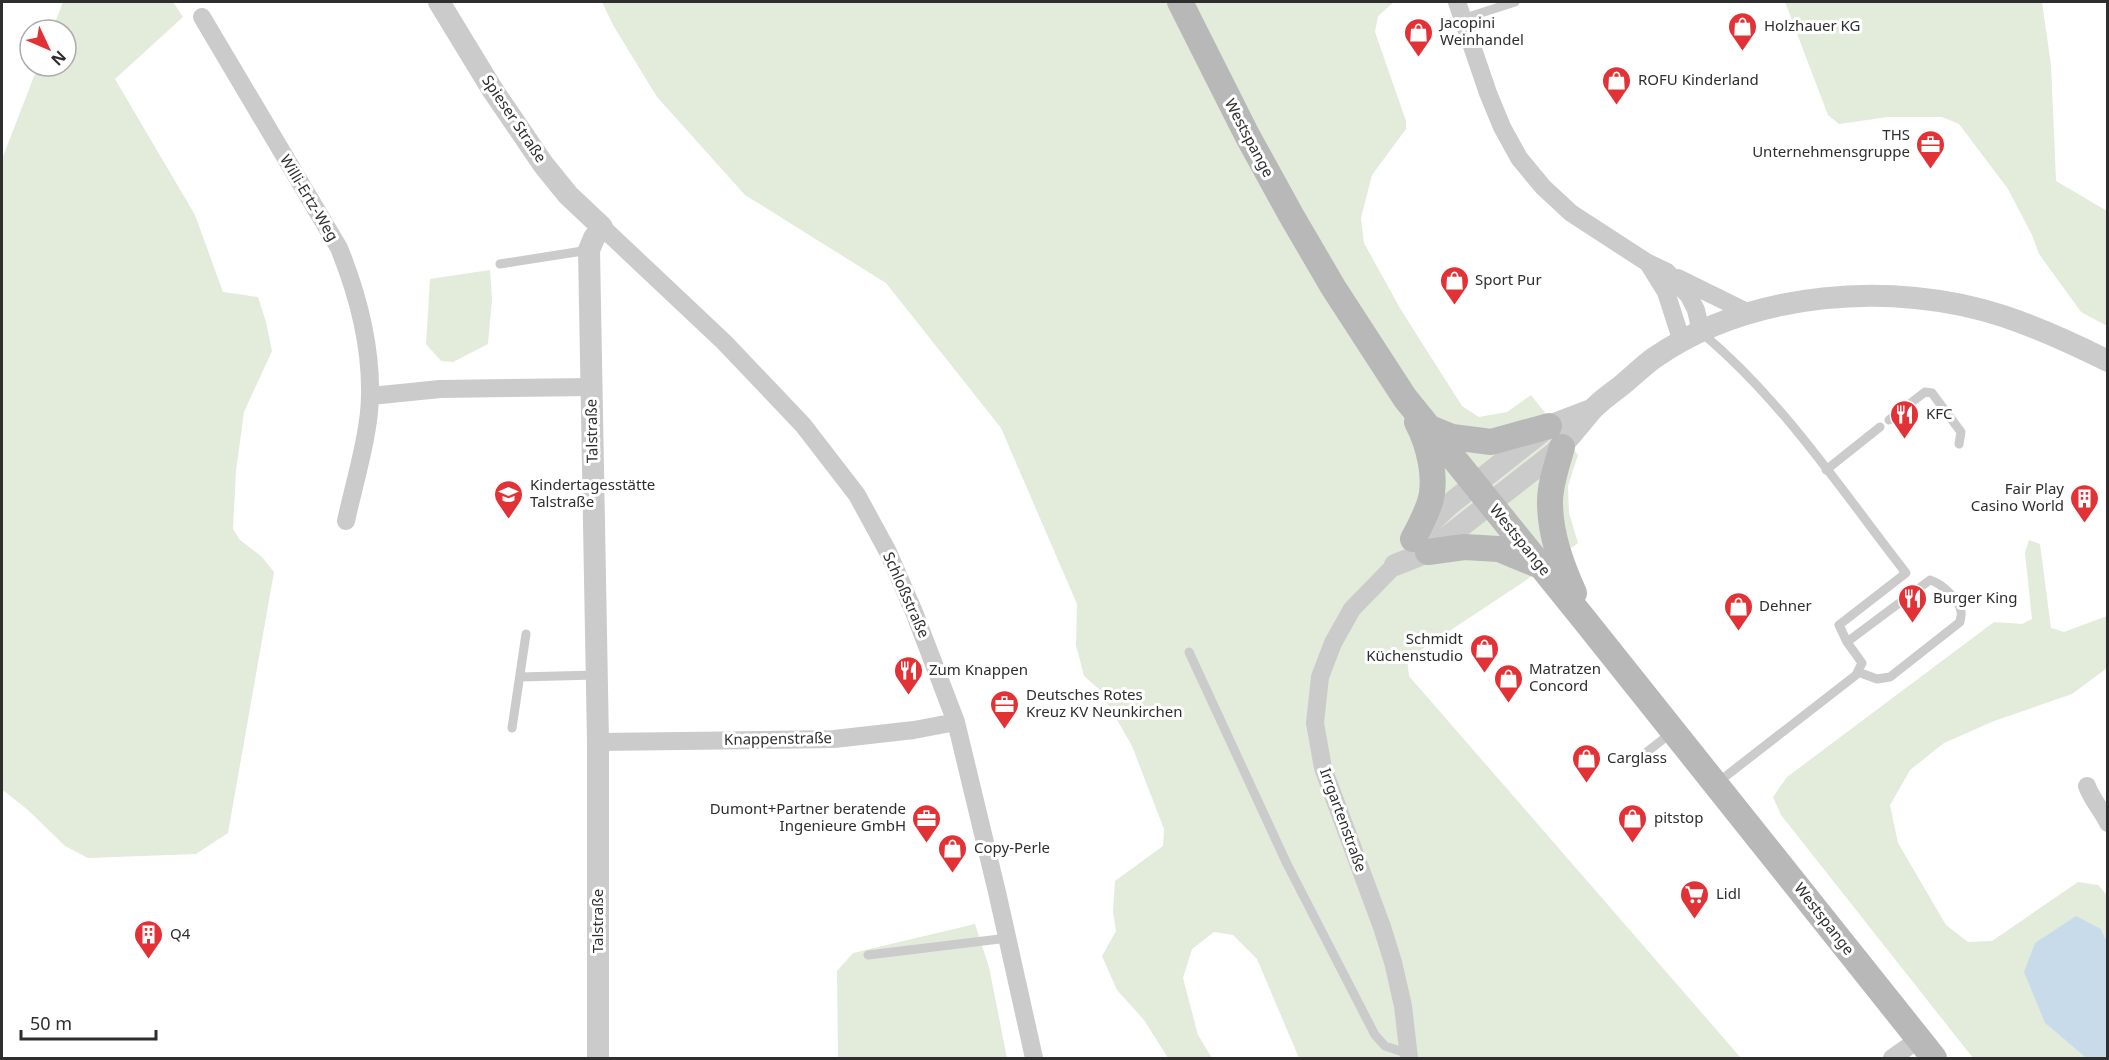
<svg xmlns="http://www.w3.org/2000/svg" width="2109" height="1060" font-family="'Noto Sans',sans-serif">
	<rect width="100%" height="100%" fill="#fff"/>
	<!-- green -->
	<path fill="#e3ebdb" d="M63 2H173L183 17 115 79 195 215 223 292 258 297 266 322 272 351 244 412 236 471 233 529 240 540 262 557 274 572 228 833 196 854 88 858 65 846 28 810 4 791H2V159L38 66H66V30H52Z
		M602 2H1394L1378 16 1375 32 1406 121V129L1372 175 1361 218 1364 243 1401 310 1462 406 1479 417 1507 412 1531 395 1578 455 1568 486 1569 513 1578 543 1522 583 1407 659 1409 676 1741 1058H1299L1257 959 1233 935 1214 932 1192 949 1183 978 1198 1035 1212 1058H1168L1144 1020 1117 990 1102 956 1116 931 1113 911 1115 881 1163 846 1164 829 1132 746 1100 690 1084 676 1076 645 1077 604 1001 428 886 283 745 195 657 97 613 25Z
		M1785 2H2042L2051 65 2056 181 2107 211V326L2081 312 2039 254 2032 235 2008 189 1959 124 1942 117H1888L1839 124 1828 115Z
		M490 270 492 299 488 344 453 362 441 361 426 344 430 279Z
		M2029 540 2040 544 2051 628 2064 632 2107 616V668L2072 694 1994 721 1944 743 1910 770 1890 805 1898 843 1946 925 1968 942 1992 941 2078 882 2098 885 2107 895V942L2101 929 2045 1023 2086 1058H1973L1781 815 1773 797 1787 777 1994 622 2022 624 2032 619 2025 553Z
		M975 924 989 967 1007 1058H838L837 971 853 953Z"/>
	<!-- water -->
	<path fill="#c8dbeb" d="M2076 916 2101 929 2107 942V1058H2086L2045 1023 2024 972 2035 943Z"/>
	<g fill="none" stroke-linecap="round" stroke-linejoin="round">
		<!-- service -->
		<path stroke="#cbcbcb" stroke-width="9" d="M1462 19 1515 2
			M500 264 589 250
			M1703 334C1783 401 1842 491 1906 573L1839 625 1847 642 1862 663 1856 675 1717 783
			M1889 420 1925 392 1932 393 1961 432 1959 444
			M1826 470 1880 427
			M1847 642 1930 580C1941 583 1960 600 1961 612 1962 615 1960 619 1960 622L1890 677 1877 679 1858 672
			M1189 652 1287 864 1375 1035 1385 1046 1409 1054
			M520 677 596 675
			M512 728 526 634
			M1634 762 1671 733
			M868 955 1008 938"/>
		<!-- minor -->
		<path stroke="#cbcbcb" stroke-width="18" d="M1457 2 1488 93 1502 127 1519 158 1543 187 1571 213 1648 263 1667 272 1689 296 1696 310 1701 332
			M202 17 339 248C358 295 371 344 370 395 370 432 354 484 346 521
			M602 227 724 342 803 425 857 495 888 552 914 612 956 722 997 892 1034 1058
			M1648 263 1666 292 1682 342
			M1678 278 1749 313
			M371 396 440 389 592 387
			M1395 565 1352 609 1333 643 1320 677 1315 723 1323 768 1382 927 1393 962 1403 1006 1409 1058
			M598 742 834 739 914 730 956 722
			M2087 786C2092 800 2102 810 2108 823
			M1892 1058 1919 1039"/>
		<!-- tertiary -->
		<path stroke="#cbcbcb" stroke-width="22" d="M439 2 492 89 543 164 568 195 602 227 594 238 589 250 598 742V1058
			M1417 535 1450 504 1549 426 1591 410
			M1395 565 1428 552 1552 455C1567 442 1578 426 1591 411 1600 401 1612 393 1622 385 1633 376 1643 366 1654 358 1750 291 1893 280 2003 316 2039 328 2074 344 2108 361"/>
		<!-- secondary -->
		<path stroke="#b8b8b8" stroke-width="26" d="M1180 2 1247 135 1291 215 1333 287 1405 398 1587 623 1934 1058
			M1430 428 1452 437 1491 442 1549 426
			M1562 447C1557 465 1550 484 1550 502 1550 534 1561 564 1574 593
			M1413 539C1419 528 1425 516 1429 505 1438 480 1429 445 1417 422
			M1428 552 1464 547 1499 549 1538 565"/>
	</g>
	<!-- icons -->
	<defs>
		<symbol id="shop-pin" viewBox="-11 -11 22 30"><path d="M0 17L-7.5 6A9.5 9.5 0 1 1 7.5 6Z" fill="#e23236" stroke="#fff"/><path d="M-5-2.5h2.3a2.7 3.5 0 0 1 5.4 0H5L5.5 6h-11ZM-1.5-2.5h3a1.5 2.3 0 0 0-3 0Z" fill="#fff"/></symbol>
		<symbol id="office-pin" viewBox="-11 -11 22 30"><path d="M0 17L-7.5 6A9.5 9.5 0 1 1 7.5 6Z" fill="#e23236" stroke="#fff"/><path d="M-6-3h4V-5.5h4V-3h4V5H-6ZM-1-4.5V-3h2v-1.5ZM-6 0V1H6V0Z" fill="#fff"/></symbol>
		<symbol id="restaurant-pin" viewBox="-11 -11 22 30"><path d="M0 17L-7.5 6A9.5 9.5 0 1 1 7.5 6Z" fill="#e23236" stroke="#fff"/><path d="M-5-6h1v4h1v-4h1v4h1v-4h1v5L-1.5 .5V6h-2V.5L-5-1ZM5-6V6H3V1.5H1.5Q1.5-4 5-6Z" fill="#fff"/></symbol>
		<symbol id="school-pin" viewBox="-11 -11 22 30"><path d="M0 17L-7.5 6A9.5 9.5 0 1 1 7.5 6Z" fill="#e23236" stroke="#fff"/><path d="M0-5L7-2L0 1L-7-2ZM-4 1L0 2.5L4 1V4Q0 6-4 4Z" fill="#fff"/></symbol>
		<symbol id="building-pin" viewBox="-11 -11 22 30"><path d="M0 17L-7.5 6A9.5 9.5 0 1 1 7.5 6Z" fill="#e23236" stroke="#fff"/><path d="M-4-6H4V6H1V3H-1V6H-4ZM-2.5-4.3h1.7v1.8h-1.7ZM.8-4.3h1.7v1.8H.8ZM-2.5-1h1.7V.8h-1.7ZM.8-1h1.7V.8H.8Z" fill="#fff"/></symbol>
		<symbol id="supermarket-pin" viewBox="-11 -11 22 30"><path d="M0 17L-7.5 6A9.5 9.5 0 1 1 7.5 6Z" fill="#e23236" stroke="#fff"/><path d="M-6-5.5h2.5l.6 2H6L4.5 2H-2.5L-4.4-4H-6ZM-1.5 3.2a1.3 1.3 0 1 0 .1 0ZM3 3.2a1.3 1.3 0 1 0 .1 0Z" fill="#fff"/></symbol>
	</defs>
	<g fill-rule="evenodd">
		<use href="#shop-pin" x="1726" y="10" width="33" height="45"/>
		<use href="#shop-pin" x="1402" y="16" width="33" height="45"/>
		<use href="#shop-pin" x="1600" y="64" width="33" height="45"/>
		<use href="#office-pin" x="1914" y="128" width="33" height="45"/>
		<use href="#shop-pin" x="1438" y="264" width="33" height="45"/>
		<use href="#restaurant-pin" x="1888" y="398" width="33" height="45"/>
		<use href="#school-pin" x="492" y="478" width="33" height="45"/>
		<use href="#building-pin" x="2068" y="482" width="33" height="45"/>
		<use href="#restaurant-pin" x="1896" y="582" width="33" height="45"/>
		<use href="#shop-pin" x="1722" y="590" width="33" height="45"/>
		<use href="#shop-pin" x="1468" y="632" width="33" height="45"/>
		<use href="#restaurant-pin" x="892" y="654" width="33" height="45"/>
		<use href="#shop-pin" x="1492" y="662" width="33" height="45"/>
		<use href="#office-pin" x="988" y="688" width="33" height="45"/>
		<use href="#shop-pin" x="1570" y="742" width="33" height="45"/>
		<use href="#office-pin" x="910" y="802" width="33" height="45"/>
		<use href="#shop-pin" x="1616" y="802" width="33" height="45"/>
		<use href="#shop-pin" x="936" y="832" width="33" height="45"/>
		<use href="#supermarket-pin" x="1678" y="878" width="33" height="45"/>
		<use href="#building-pin" x="132" y="918" width="33" height="45"/>
	</g>
	<g text-anchor="middle" stroke-width="6" stroke-linejoin="round" paint-order="stroke">
		<!-- poi labels -->
		<g font-size="15" fill="#2e2e2e" stroke="#fff" text-anchor="start">
			<text x="1440" y="28">Jacopini<tspan x="1440" dy="17">Weinhandel</tspan></text>
			<text x="1764" y="31">Holzhauer KG</text>
			<text x="1638" y="85">ROFU Kinderland</text>
			<text x="1910" y="140" text-anchor="end">THS<tspan x="1910" dy="17">Unternehmensgruppe</tspan></text>
			<text x="1475" y="285">Sport Pur</text>
			<text x="1926" y="419">KFC</text>
			<text x="530" y="490">Kindertagesstätte<tspan x="530" dy="17">Talstraße</tspan></text>
			<text x="2064" y="494" text-anchor="end">Fair Play<tspan x="2064" dy="17">Casino World</tspan></text>
			<text x="1933" y="603">Burger King</text>
			<text x="1759" y="611">Dehner</text>
			<text x="1463" y="644" text-anchor="end">Schmidt<tspan x="1463" dy="17">Küchenstudio</tspan></text>
			<text x="1529" y="674">Matratzen<tspan x="1529" dy="17">Concord</tspan></text>
			<text x="929" y="675">Zum Knappen</text>
			<text x="1026" y="700">Deutsches Rotes<tspan x="1026" dy="17">Kreuz KV Neunkirchen</tspan></text>
			<text x="1607" y="763">Carglass</text>
			<text x="906" y="814" text-anchor="end">Dumont+Partner beratende<tspan x="906" dy="17">Ingenieure GmbH</tspan></text>
			<text x="1654" y="823">pitstop</text>
			<text x="974" y="853">Copy-Perle</text>
			<text x="1716" y="899">Lidl</text>
			<text x="170" y="939">Q4</text>
		</g>
		<!-- street labels -->
		<g font-size="15" fill="#2e2e2e" stroke="#fff">
			<text transform="translate(514 119) rotate(56)" y="5">Spieser Straße</text>
			<text transform="translate(1249 138) rotate(62)" y="5">Westspange</text>
			<text transform="translate(309 198) rotate(59)" y="5">Willi-Ertz-Weg</text>
			<text transform="translate(592 431) rotate(-91)" y="5">Talstraße</text>
			<text transform="translate(1520 540) rotate(51)" y="5">Westspange</text>
			<text transform="translate(906 595) rotate(66)" y="5">Schloßstraße</text>
			<text transform="translate(778 739) rotate(-1)" y="5">Knappenstraße</text>
			<text transform="translate(1343 820) rotate(70)" y="5">Irrgartenstraße</text>
			<text transform="translate(1824 919) rotate(52)" y="5">Westspange</text>
			<text transform="translate(598 921) rotate(-90)" y="5">Talstraße</text>
		</g>
	</g>
	<!-- border -->
	<rect width="2109" height="1060" fill="none" stroke="#2e2e2e" stroke-width="6"/>
	<!-- north arrow -->
	<g transform="translate(48 48) rotate(134)"><circle r="28" fill="#ffffff" stroke="#ababab" stroke-width="1.5"/>
	<path d="M0-4.5L10 22L0 15L-10 22Z" fill="#e23236"/>
	<text y="-9" font-size="16" font-weight="bold" text-anchor="middle" fill="#2e2e2e">N</text>
	</g>
	<!-- scale -->
	<path d="M21 1030v9h135v-9" fill="none" stroke="#2e2e2e" stroke-width="3"/>
	<text x="30" y="1030" font-size="18" fill="#2e2e2e" stroke="#ffffff" stroke-width="4.5" paint-order="stroke">50 m</text>
</svg>
